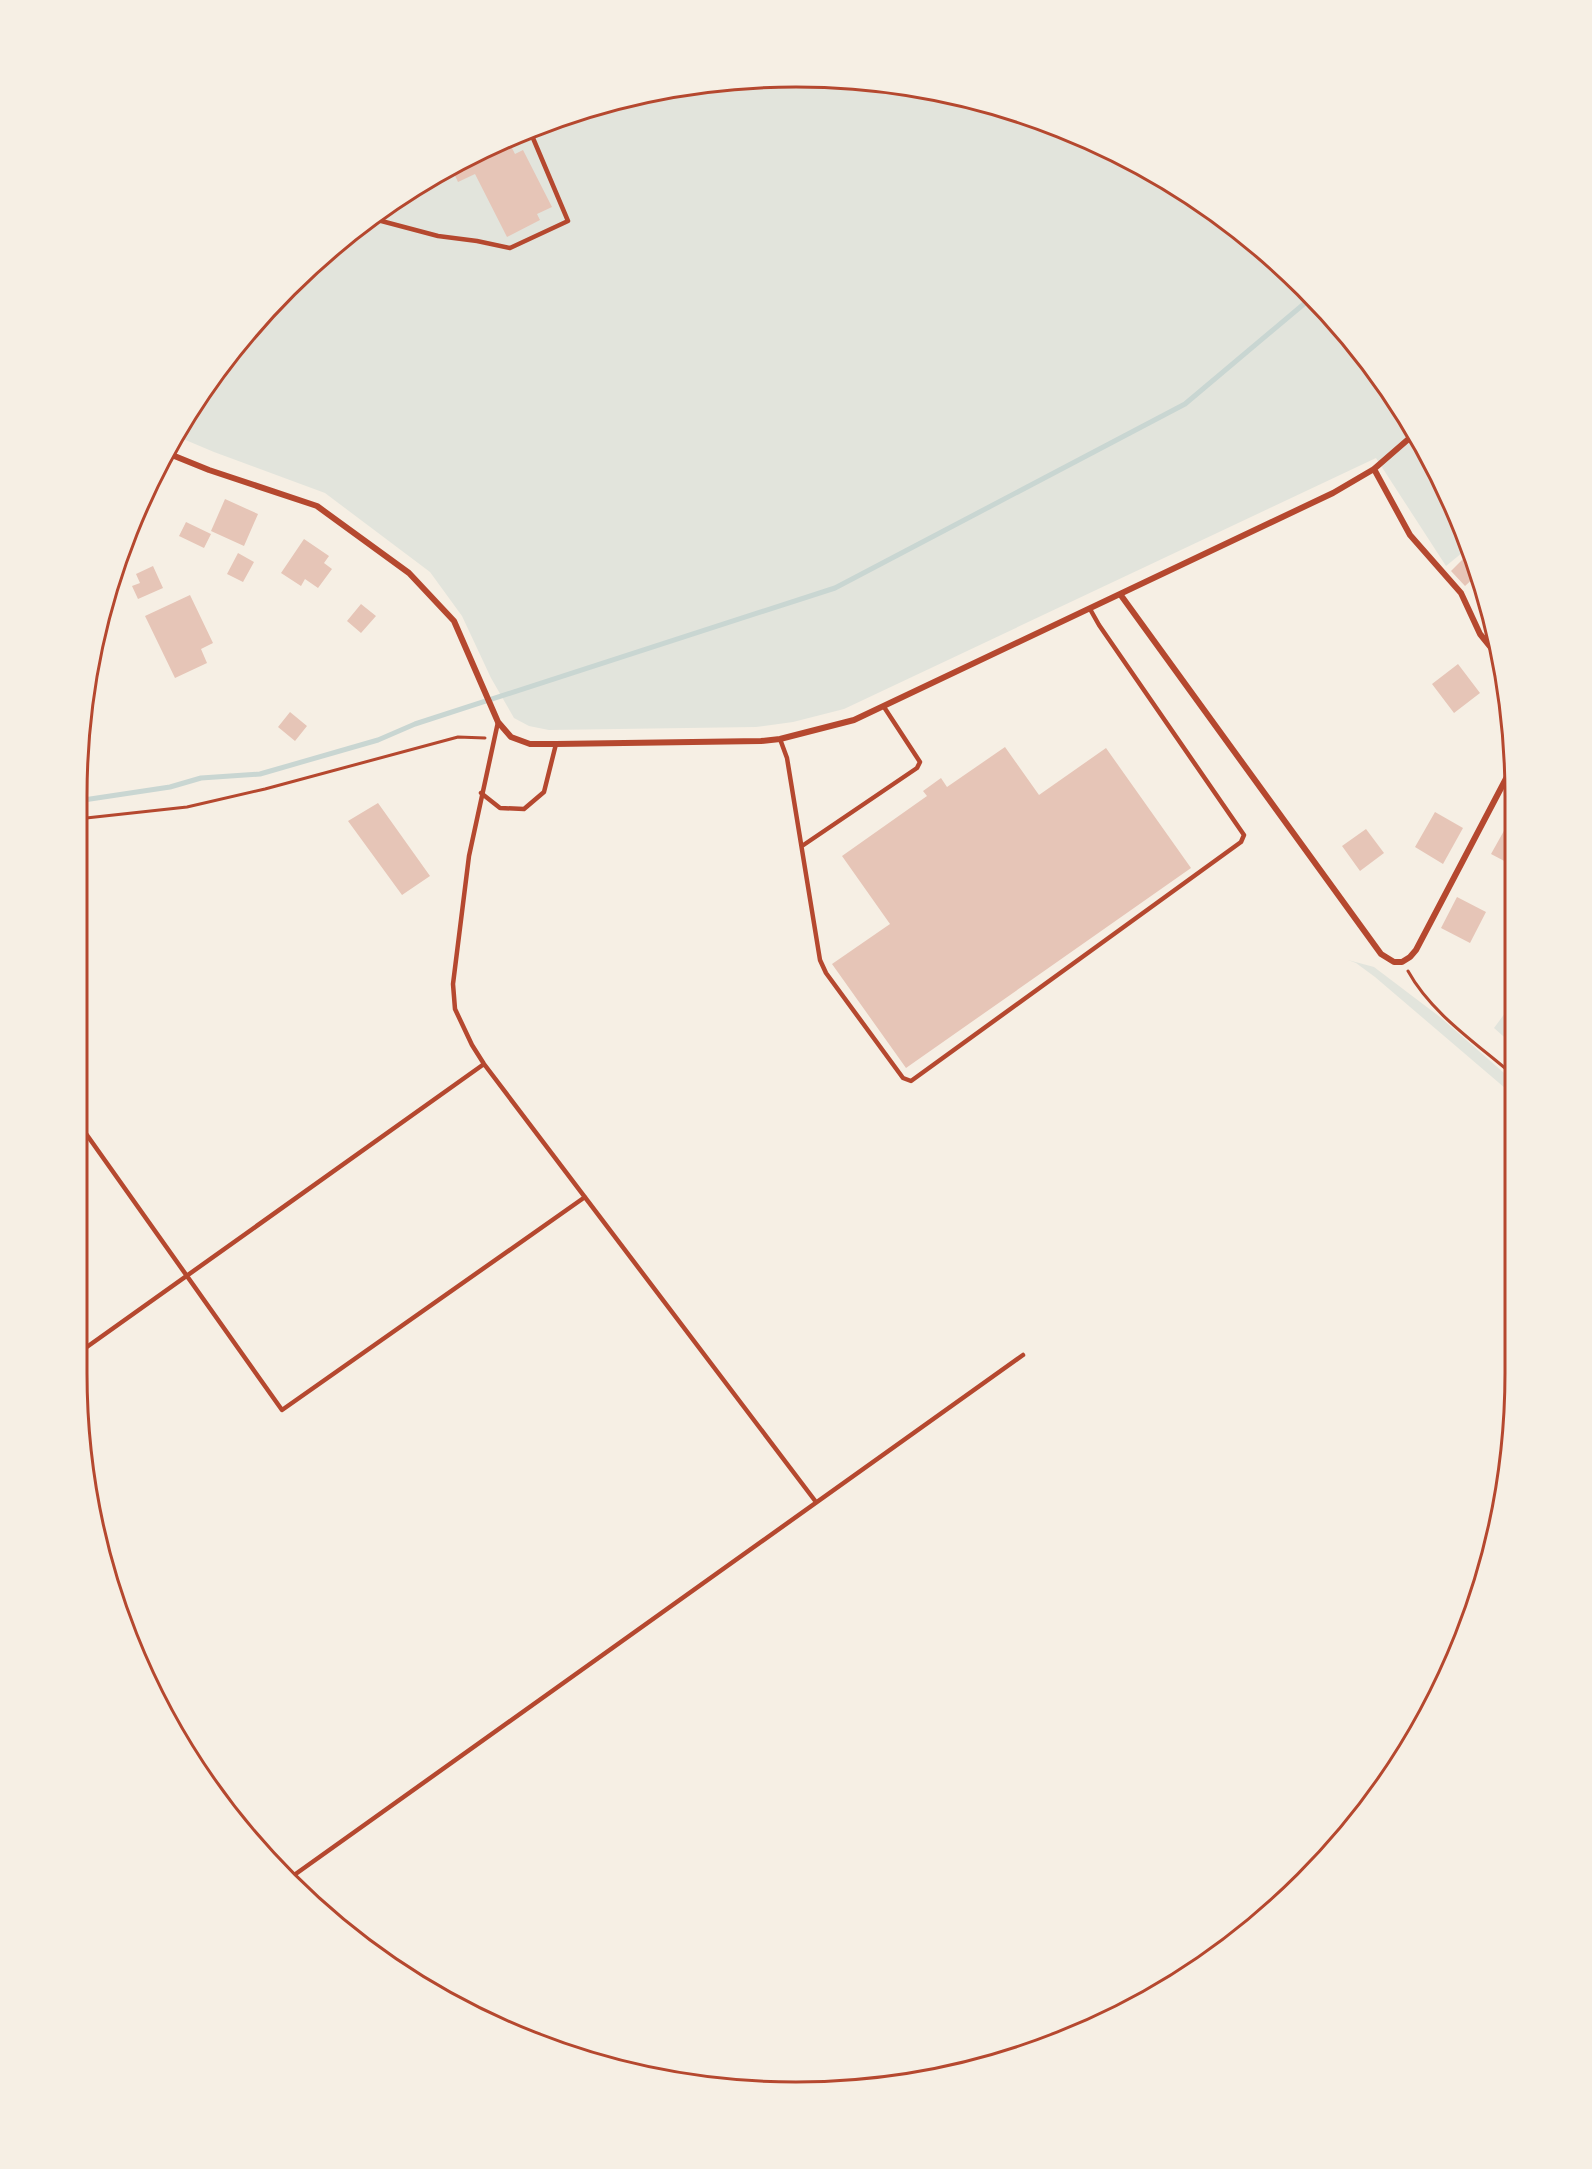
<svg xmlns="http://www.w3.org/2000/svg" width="1592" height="2169" font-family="'Roboto Serif',serif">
	<rect width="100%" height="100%" fill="#f6efe4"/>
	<!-- green -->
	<path fill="#e2e4dc" d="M749 78 890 83 1027 115 1155 173 1270 255 1367 358 1461 520 1468 548 1446 566 1376 458 844 709 793 722 756 727 549 730 529 726 514 718 491 678 462 616 430 572 325 493 214 452 176 436 198 397 255 321 358 225 477 151 609 101Z
		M1348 960 1374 967 1440 1017 1512 1080V1094L1375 977 1356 963Z
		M1511 1005V1043L1494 1028Z"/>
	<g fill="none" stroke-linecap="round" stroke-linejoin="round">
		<!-- stream -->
		<path stroke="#c9d6d2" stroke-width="5" d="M77 801 170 787 201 778 260 774 378 740 415 724 835 588 1185 404 1311 298"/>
	</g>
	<!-- building -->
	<path fill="#e6c5b7" d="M508 140 515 154 523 150 552 207 537 214 540 220 507 237 475 174 458 182 451 167 477 151Z
		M225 499 258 514 244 546 211 531Z
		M186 522 211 534 204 548 179 536Z
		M304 539 329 556 324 563 332 569 318 588 305 579 301 586 281 573Z
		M238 553 254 562 243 582 227 574Z
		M1469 553 1476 576 1465 586 1451 571Z
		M153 566 163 588 138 599 132 586 140 583 136 574Z
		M190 595 213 643 201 649 207 663 175 678 145 616Z
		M361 604 376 616 361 633 347 621Z
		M1458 664 1480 693 1454 713 1432 684Z
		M290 712 307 726 295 741 278 727Z
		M1005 747 1039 795 1106 748 1191 868 906 1068 832 964 890 924 842 856 927 796 923 791 941 778 947 787Z
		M378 803 430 876 402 895 348 821Z
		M1435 812 1463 828 1443 864 1415 847Z
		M1510 820V864L1491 854Z
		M1366 829 1384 853 1360 871 1342 846Z
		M1457 897 1486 912 1470 943 1441 928Z"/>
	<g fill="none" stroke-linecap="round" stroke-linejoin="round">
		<!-- path -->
		<path stroke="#b5482f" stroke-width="3" d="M77 819 187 807 265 789 458 737 485 738
			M1408 971C1431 1013 1476 1043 1512 1074"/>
		<!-- service -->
		<path stroke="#b5482f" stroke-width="4.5" d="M370 218 438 236 477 241 510 248 568 221 530 131
			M498 722 469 856 453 984 455 1009 472 1045 484 1064 816 1502
			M780 739 787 758 820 960 826 973 903 1078 911 1081 1241 842 1244 835 1099 625 1090 609
			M481 793 500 808 524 809 544 792 556 744
			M802 846 917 768 920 762 884 707
			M77 1121 282 1410 585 1197
			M77 1354 484 1064
			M290 1878 1023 1355"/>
		<!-- minor -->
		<path stroke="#b5482f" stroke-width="6" d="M167 453 209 470 317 506 409 573 454 621 498 722 511 737 530 744H556L761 741 780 739 854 720 1333 493 1374 469 1412 436
			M1374 469 1410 535 1461 593 1480 634 1497 655
			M1120 594 1381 954 1394 962H1402L1410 957 1416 950 1510 771"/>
	</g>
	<!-- crop -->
	<path d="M0 0H1592V2169H0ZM796 87H796A709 709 0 0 1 1505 796V1373A709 709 0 0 1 796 2082H796A709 709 0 0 1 87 1373V796A709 709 0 0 1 796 87Z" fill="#f6efe4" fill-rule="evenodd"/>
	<path fill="none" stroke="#b5482f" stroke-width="3" d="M796 87H796A709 709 0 0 1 1505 796V1373A709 709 0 0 1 796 2082H796A709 709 0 0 1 87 1373V796A709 709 0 0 1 796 87Z"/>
</svg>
